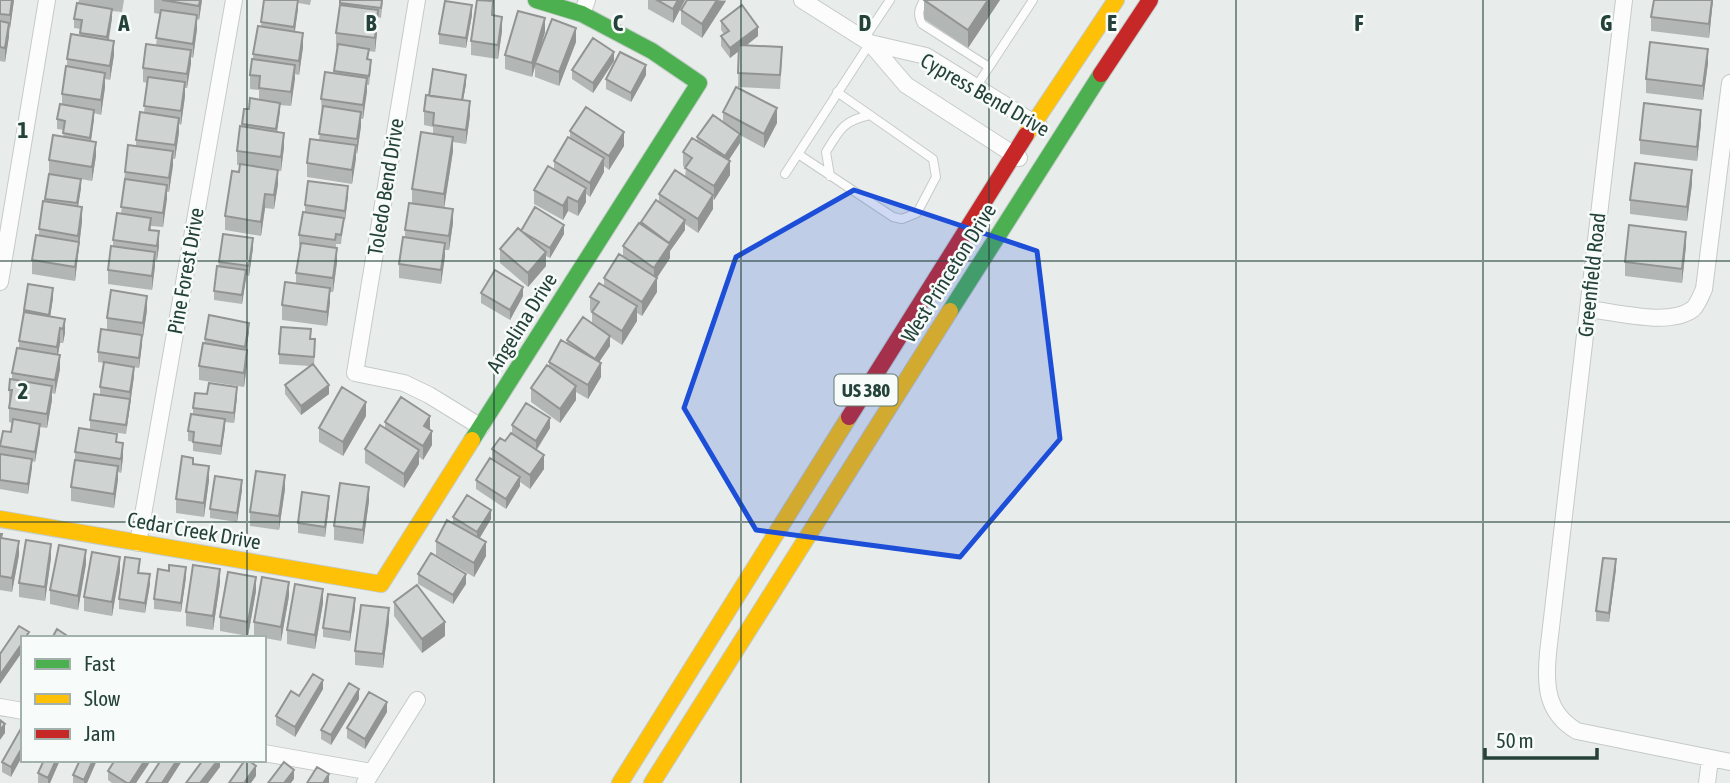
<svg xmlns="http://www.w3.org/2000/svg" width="1730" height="783" font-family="'Asap Condensed',sans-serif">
	<rect width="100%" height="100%" fill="#e8edeb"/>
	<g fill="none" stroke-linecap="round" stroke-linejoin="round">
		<defs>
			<path id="lane" d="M924 0C919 9 917 14 922 24L989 67
				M864 39 890 0
				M976 87 1033 0
				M798 154 893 217 902 219 917 213 936 177 933 159 837 92
				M785 174 870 43
				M830 176 826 152C840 129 843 121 870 115"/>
			<path id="street" d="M417 0 355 373 404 383 429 395 481 427
				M802 0 870 43
				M1624 0 1548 653C1545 685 1546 713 1577 731L1730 762
				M582 14 587 0
				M1019 158 906 85 870 43 926 56 1039 126
				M0 282 47 0
				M1588 309C1616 312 1669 327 1693 309 1698 304 1701 296 1704 289L1730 83
				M138 543 234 0
				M0 707 23 711
				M264 753 372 772
				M365 783 417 700
				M1707 783 1710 759"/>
			<path id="fast" d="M950 311 1101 74
				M472 440 699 83 652 51 582 14 536 0"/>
			<path id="slow" d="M1026 135 1116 0
				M0 519 381 584 472 440
				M620 783 849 417
				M652 783 950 311"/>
			<path id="jam" d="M1101 74 1150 0
				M849 417 1026 135"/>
		</defs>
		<!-- lane casing -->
		<use href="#lane" stroke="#c5cac8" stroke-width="10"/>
		<!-- street casing -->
		<use href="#street" stroke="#c5cac8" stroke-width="18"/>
		<!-- fast casing -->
		<use href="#fast" stroke="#c3cbc8" stroke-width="18"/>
		<!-- slow casing -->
		<use href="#slow" stroke="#c3cbc8" stroke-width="18"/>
		<!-- jam casing -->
		<use href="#jam" stroke="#c3cbc8" stroke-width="18"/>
		<!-- lane -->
		<use href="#lane" stroke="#fcfcfc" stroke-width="8"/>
		<!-- street -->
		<use href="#street" stroke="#fcfcfc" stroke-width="16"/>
		<!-- fast -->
		<use href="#fast" stroke="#4caf50" stroke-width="16"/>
		<!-- slow -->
		<use href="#slow" stroke="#ffc107" stroke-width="16"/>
		<!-- jam -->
		<use href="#jam" stroke="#c62828" stroke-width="16"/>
	</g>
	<!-- wall -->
	<path fill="#b2b6b5" d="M0 0H14L5 62 0 61Z
		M79 0H124L122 12 112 11V18L109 40 114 55 110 80 105 79V87L101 115 94 113 91 141 96 156 92 181 81 179V188L78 207 82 221 75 281 32 274V260L39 235V229L49 174V160L63 137 64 130 57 129V119L62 105V94L67 67V59L80 35 81 29 74 28V19Z
		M154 0H202L199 20 197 19V29L193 58 191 57 187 88H185V96L181 125 179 124V132L175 159H173L169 192H167L163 227 151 226V230L159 246 157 260H155L152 290 108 284V270L113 247V240L121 214 125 172 136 146V140L144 113 147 83 143 82V68L156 45 160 14 154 13Z
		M264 0H311L310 5 298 3 295 32 303 47 299 75 295 74 291 106 280 105 277 132 284 147 281 171H278V184L274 209 265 208 261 236 225 230V216L239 172 240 165H237V151L242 127 244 109H249L259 99V90L250 89V75L253 59V54L261 26Z
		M340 0H383L381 18 378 17 375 52 369 51 368 59 371 69 369 85H367L363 119H361V126L357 154 356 153 352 184 307 177V163L319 140 322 113 321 99 334 73 337 47H336V33Z
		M648 0H685L673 23 648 9Z
		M726 0 702 38 681 24V10Z
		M924 0H1000L968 48 924 19Z
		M1713 0 1709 38 1651 31V17Z
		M472 15 466 48 439 44V34Z
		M493 16 502 31 498 59 471 55V41Z
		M721 21 758 36 747 45 782 61 780 89 738 87 739 51 730 58 721 46V36L724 34 721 30Z
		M545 32 538 57 576 42 559 86 535 77V65L532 77 505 69V55Z
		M614 61 593 93 572 79V70Z
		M1708 63 1703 100 1646 93V79Z
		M646 75 631 102 606 89V79Z
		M466 84 463 100 470 115 466 144 453 142V151L444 208 453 223 449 250H445L441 284 399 278V264L405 237V230L412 203V189L433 134V127L424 125V111L429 96Z
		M723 112 777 123 764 148 740 135V143L728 160 730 175 714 200 713 199V209L698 233 685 224V230L670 251V258L657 278V292L642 316 637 313V321L622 345 610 337V346L599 362 601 377 588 399 576 392V400L560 423 531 402V388L549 366V362L567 344V340L592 324V312L590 311V297L604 285V278L623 257V246L641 224V222L659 202V194L685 177 686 168 683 166V152L697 141V137L723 121Z
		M1701 124 1697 161 1640 154V140Z
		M570 131 624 146 609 170 604 166V172L590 197 586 194V202L578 216 568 211 563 220 534 204V190L554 169V161L570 139Z
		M1692 184 1687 221 1630 214V200Z
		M348 196 345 220H344L341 244H336L337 262 333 292H330V302L327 326 282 320V305L296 283V273L300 245H299V235L305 212V205Z
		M521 231 564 234 550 258 546 256V266L528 287 500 263V249Z
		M1686 246 1682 283 1625 276V262Z
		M253 248 249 276 246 275 242 304 214 300V291L219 262Z
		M28 284 53 298 50 317 65 319V333L63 343H60L58 354 60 369 55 394 52 393V400L47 428 40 427 35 462 32 461 28 494 0 489V446L11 432 12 423 9 422V390L12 380V373L19 348V341Z
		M481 293 523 296 510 320 481 303Z
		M147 310 143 337H142L139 368 133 367 134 376 126 434 90 429V420L100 394V387L104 363 98 362V352L107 330V318Z
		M249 332 246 350 247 364 244 387 199 380V366L205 339Z
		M311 339 315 349 314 365 329 394 301 415 285 394V385L310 366 279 364V354Z
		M207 394 237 397 234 423 225 422 221 455 193 451V442L188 441V431L193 414V408Z
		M366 416 343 456 319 442V428Z
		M385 422 430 429 432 445 423 460 419 457V464L404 488 365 463V449L385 429Z
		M512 425 550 428 537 450 544 469 530 489 520 482V486L506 509 476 489V480L492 459V449L505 441 512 433Z
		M117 442 123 457 121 473 118 472 114 508 71 501V487L75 460V452Z
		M193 464 209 480 204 517 176 513V499Z
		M285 489 279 530 250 526V512Z
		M242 490 237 522 210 518V509Z
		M369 501 363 544 334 540V526Z
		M329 505 325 537 298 533V523Z
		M453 517 491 519 480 538 486 556 474 577 436 555V541L453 523Z
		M0 534 2 538 19 555 12 592 0 590Z
		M51 558 45 601 19 597V583Z
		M86 564 78 610 50 604V590Z
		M140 569 139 573 150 584 145 613 119 609V599Z
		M1616 569 1609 622 1596 621V611Z
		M120 571 112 616 84 611V597Z
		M418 574 466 584 453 604 418 584Z
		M186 577 181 612 154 609V599Z
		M220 583 213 630 186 626V612Z
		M256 591 248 636 220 631V617Z
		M289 596 281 641 254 636V622Z
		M394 602 445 636 422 653 394 616Z
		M323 603 315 649 287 644V630Z
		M355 608 350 641 323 637V628Z
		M389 622 383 668 355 665V651Z
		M323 689 295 737 276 725V716Z
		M359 699 331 745 321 739V730Z
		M387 712 365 749 347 738V728Z
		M23 725 11 777 2 772V762Z
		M44 760H60L50 783H38V773Z
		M80 760H97L87 783H73V775Z
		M150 760V762L136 783H112L108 780V771Z"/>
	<!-- shaded-wall -->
	<path fill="#919493" d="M12 0H14L10 29V15Z
		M200 0H202L199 20V6Z
		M298 0V10L294 36V27Z
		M678 0H685L673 23V9Z
		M717 0 726 1 702 38V24Z
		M988 0H1000L968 48V30Z
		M1712 0H1713L1709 38V24Z
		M472 5V15L466 48V38Z
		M112 9V18L107 47V37Z
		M378 10V24L375 52V38Z
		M197 15V29L193 58V44Z
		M502 17V31L498 59V45Z
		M545 18V32L532 77V63Z
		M9 23V37L5 62V48Z
		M758 27V36L730 58V48Z
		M576 28V42L559 86V72Z
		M303 33V47L299 75V61Z
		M114 41V55L110 80V66Z
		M1708 49V63L1703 100V86Z
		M191 50V64L187 88V74Z
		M614 52V61L593 93V83Z
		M295 65V79L291 106V92Z
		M646 65V75L631 102V93Z
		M105 73V87L101 115V100Z
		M466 75V84L461 111V102Z
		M367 78V92L363 119V105Z
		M185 82V96L181 125V111Z
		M470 101V115L466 144V130Z
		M280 103V112L276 138V129Z
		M777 108V123L764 148V134Z
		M94 110V120L90 147V138Z
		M1701 110V124L1697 161V147Z
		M361 112V126L357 154V139Z
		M179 118V132L175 159V145Z
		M624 132V146L609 170V156Z
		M284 133V147L281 171V157Z
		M740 134V143L725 166V156Z
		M453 137V151L444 209V194Z
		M96 142V156L92 181V167Z
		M356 145V159L352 184V170Z
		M173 151V166L169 192V178Z
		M604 158V172L590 197V183Z
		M730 161V175L714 200V186Z
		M278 170V184L274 209V195Z
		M1692 170V184L1687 221V207Z
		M81 179V188L77 213V203Z
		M167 185V199L163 227V213Z
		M348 186V196L345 220V211Z
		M586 188V202L578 216V202Z
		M265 194V208L261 236V222Z
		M713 195V209L698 233V219Z
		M568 197V211L563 220V206Z
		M82 207V221L75 281V267L78 247V236Z
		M453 209V223L449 250V236Z
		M685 220V230L670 251V258L654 282V268L669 243Z
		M564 225V234L550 258V248Z
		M159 231V246L157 260V246Z
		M1686 232V246L1682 283V269Z
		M253 238V248L249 276V266Z
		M445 243V257L441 284V270Z
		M337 248V262L333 292V278Z
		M155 252V267L152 290V276Z
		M546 252V266L528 287V273Z
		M246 270V279L242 304V295Z
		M657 278V292L642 316V302Z
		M523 287V296L510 320V310Z
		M53 288V298L49 324V315Z
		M330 288V302L327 326V312Z
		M147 296V310L143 337V323Z
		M637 306V321L622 345V331Z
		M65 319V333L63 343V329Z
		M249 323V332L245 356V347Z
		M60 328V343L57 361V347Z
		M142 335V345L139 368V358Z
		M610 336V346L595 368V359Z
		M247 350V364L244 387V373Z
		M60 355V369L55 394V380Z
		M601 363V377L588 399V385Z
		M134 367V376L126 434 130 392Z
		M329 385V394L301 415V406Z
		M52 386V400L47 428V414Z
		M576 386V400L560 423V409Z
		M237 387V397L234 423V413Z
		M366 402V416L343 456V442Z
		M430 416V430L424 426Z
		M550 418V428L536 450V441Z
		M225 419V428L221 455V446Z
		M40 424V433L35 462V452Z
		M432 431V445L423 460V446Z
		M123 443V457L121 473V459Z
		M419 450V464L404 488V474Z
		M544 455V469L530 489V475Z
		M32 459V468L28 494V484Z
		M118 466V480L114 508V494Z
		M209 466V480L204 517V503Z
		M285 475V489L279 530V516Z
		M520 477V486L506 509V499Z
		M242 480V490L237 522V513Z
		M369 487V501L363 544V530Z
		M329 496V505L325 537V527Z
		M491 510V519L477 542V532Z
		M19 541V555L12 592V578Z
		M486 542V556L474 577V563Z
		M51 544V558L45 601V587Z
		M86 550V564L78 610V596Z
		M120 557V571L112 616V602Z
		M1616 559V569L1609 622V613Z
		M186 567V577L181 612V603Z
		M220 569V583L213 630V616Z
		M150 574V584L145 613V603Z
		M466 574V584L453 604V595Z
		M256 577V591L248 636V622Z
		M289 582V596L281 641V627Z
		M323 589V603L315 649V635Z
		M355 598V608L350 641V632Z
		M389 608V622L383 668V654Z
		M445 622V636L422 653V639Z
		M23 642V651L0 684V675Z
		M323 680V689L295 737V727Z
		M359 689V699L331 745V735Z
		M387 702V712L365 749V739Z
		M5 724V733L0 740V730Z
		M23 746V755L11 777V767Z
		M56 760H60L50 783H48V778Z
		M93 760H97L87 783H84V780Z
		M145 760H150V762L136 783H130Z
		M177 760H182V761L168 783H162Z
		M218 760H220V767L208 783H200Z
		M256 766V776L251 783H244Z
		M294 770V779L291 783H284Z
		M329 774V783H323Z"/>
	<!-- building -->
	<path fill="#cfd4d2" stroke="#919493" stroke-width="2" d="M0 0H12L10 15 0 14Z
		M162 0H200L199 6Z
		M264 0H298L294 27 261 22Z
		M340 0H382L381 8 340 3Z
		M477 0 493 1 492 15 502 17 498 45 471 41Z
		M657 0H678L673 9Z
		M687 0H717L702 24 681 10Z
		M924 0H988L968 30Z
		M1654 0H1712L1709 24 1651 17Z
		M445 1 472 5 466 38 439 34Z
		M77 3 112 9 107 37 80 33 82 20 74 19Z
		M340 5 378 10 375 38 336 33Z
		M742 5 758 27 730 48 721 36 729 31 721 21Z
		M161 10 197 15 193 44 156 38Z
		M518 11 545 18 532 63 505 55Z
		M552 19 576 28 559 72 535 63Z
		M0 21 9 23 5 48 0 47Z
		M258 26 303 33 299 61 253 54Z
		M71 34 114 41 110 66 67 59Z
		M593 38 614 52 593 83 572 70Z
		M1650 42 1708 49 1703 86 1646 79Z
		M146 44 191 50 187 74 143 68Z
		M338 44 369 49 367 59 371 60 369 76 334 71Z
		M739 45 782 47 780 75 738 73Z
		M620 52 646 65 631 93 606 79Z
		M252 59 295 65 291 92 259 88 260 76 250 75Z
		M66 66 105 73 101 100 62 94Z
		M433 69 466 75 462 100 429 96Z
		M325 72 367 78 363 105 321 99Z
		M148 77 185 82 181 111 144 106Z
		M736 87 777 108 764 134 723 112Z
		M426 95 470 101 466 130 433 125 434 113 424 111Z
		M250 98 280 103 276 129 242 124 244 109H249Z
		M1644 103 1701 110 1697 147 1640 140Z
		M60 104 94 110 90 138 63 133 65 121 57 119Z
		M323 106 361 112 357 139 319 134Z
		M586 107 624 132 609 156 570 131Z
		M140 112 179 118 175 145 136 140Z
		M713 115 740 134 725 156 697 137Z
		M240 126 284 133 281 157 237 151Z
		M421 132 453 137 444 194 412 189Z
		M53 135 96 142 92 167 49 160Z
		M568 137 604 158 590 183 554 161Z
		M692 138 730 161 714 186 685 168 692 158 683 152Z
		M310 139 356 145 352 170 307 163Z
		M128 145 173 151 169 178 125 172Z
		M1635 163 1692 170 1687 207 1630 200Z
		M240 164 278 170 274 195 265 194 261 222 225 216 232 171 239 172Z
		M548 166 586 188 578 202 568 197 563 206 534 190Z
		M675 170 713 195 698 219 659 194Z
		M49 174 81 179 77 203 45 199Z
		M125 179 167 185 163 213 121 207Z
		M308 181 348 186 345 211 305 205Z
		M656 200 685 220 669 243 641 222Z
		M43 201 82 207 78 236 39 229Z
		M409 203 453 209 449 236 405 230Z
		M535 207 564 225 550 248 521 231Z
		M303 212 344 218 341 235 336 234 335 240 299 235Z
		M117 213 151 218 149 230 159 231 157 246 113 240Z
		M639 223 670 244 654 268 623 246Z
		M1629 225 1686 232 1682 269 1625 262Z
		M518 228 546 252 528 273 500 249Z
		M223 234 253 238 249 266 219 262Z
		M36 235 79 242 75 267 32 260Z
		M403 237 445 243 441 270 399 264Z
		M301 243 337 248 333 278 296 273Z
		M111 246 155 252 152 276 108 270Z
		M619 254 657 278 642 302 604 278Z
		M217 266 246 270 242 295 214 291Z
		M495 270 523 287 510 310 481 293Z
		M285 282 330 288 327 312 282 305Z
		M599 283 637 306 622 331 592 312 599 302 590 297Z
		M28 284 53 288 49 315 24 310Z
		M111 290 147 296 143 323 107 318Z
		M24 312 65 319 63 329 60 328 57 347 19 341Z
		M209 315 249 323 245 347 205 339Z
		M583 317 610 336 595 359 567 340Z
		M281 327 311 329 310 339H315L314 357 279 354Z
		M101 329 142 335 139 358 98 352Z
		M561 340 601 363 588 385 549 362Z
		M203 343 247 350 244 373 199 366Z
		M17 348 60 355 55 380 12 373Z
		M104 362 134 367 130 392 100 387Z
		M313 364 329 385 301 406 285 385Z
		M547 365 576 386 560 409 531 388Z
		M10 379 52 386 47 414 9 408 12 390H9Z
		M209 383 237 387 234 413 193 408 195 393 207 394Z
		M342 387 366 402 343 442 319 428Z
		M94 394 130 399 126 425 90 420Z
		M401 397 430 416 424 426 432 431 423 446 385 422Z
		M526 403 550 418 536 441 512 425Z
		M191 414 225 419 221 446 193 442 194 432 188 431Z
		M13 419 40 424 35 452 0 446 3 431 11 432Z
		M380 425 419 450 404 474 365 449Z
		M79 428 117 434 116 442 123 443 121 459 75 452Z
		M511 433 544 455 530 475 492 449 500 438 505 441Z
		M0 454 32 459 28 484 0 480Z
		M182 456 193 458V464L209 466 204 503 176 499Z
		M490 458 520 477 506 499 476 480Z
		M75 460 118 466 114 494 71 487Z
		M256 471 285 475 279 516 250 512Z
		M215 476 242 480 237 513 210 509Z
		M340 483 369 487 363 530 334 526Z
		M302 492 329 496 325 527 298 523Z
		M467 495 491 510 477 532 453 517Z
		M447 520 486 542 474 563 436 541Z
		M0 534H2L1 538 19 541 12 578 0 576Z
		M26 540 51 544 45 587 19 583Z
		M59 545 86 550 78 596 50 590Z
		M92 552 120 557 112 602 84 597Z
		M431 553 466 574 453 595 418 574Z
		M125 557 140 559 138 573 150 574 145 603 119 599Z
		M1603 558 1616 559 1609 613 1596 611Z
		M169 565 186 567 181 603 154 599 158 569 169 571Z
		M193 565 220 569 213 616 186 612Z
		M228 572 256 577 248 622 220 617Z
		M262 577 289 582 281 627 254 622Z
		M295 584 323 589 315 635 287 630Z
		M417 585 445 622 422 639 394 602Z
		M328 594 355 598 350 632 323 628Z
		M361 605 389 608 383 654 355 651Z
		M19 626 29 632 25 638H23V642L0 675V654Z
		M57 629 66 635 64 638H52Z
		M313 674 323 680 295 727 276 716 291 691 299 696Z
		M349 683 359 689 331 735 321 730Z
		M369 692 387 702 365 739 347 728Z
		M0 720 5 724 0 730Z
		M23 725V746L11 767 2 762Z
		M44 760H56L48 778 38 773Z
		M80 760H93L84 780 73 775Z
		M115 760H145L130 783H127L108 771Z
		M161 760H177L162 783H146Z
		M203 760H218L200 783H186Z
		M245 760H248L256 766 244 783H229Z
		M284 762 294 770 284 783H268Z
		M317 767 329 774 323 783H307Z"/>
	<!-- marked area -->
	<path fill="#1d4ed8" fill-opacity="0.2" stroke="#1d4ed8" stroke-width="5" stroke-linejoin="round" d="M854 190 1037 251 1060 439 960 557 756 530 684 408 736 257Z"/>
	<!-- grid -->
	<path fill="none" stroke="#24423a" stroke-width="2" stroke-opacity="0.55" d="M247 0V638M494 0V783M741 0V783M989 0V783M1236 0V783M1483 0V783M0 261H1730M0 522H1730M247 760V783"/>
	<g text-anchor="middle" stroke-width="5" stroke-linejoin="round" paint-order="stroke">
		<!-- shield labels -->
		<rect fill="#f7fbf9" stroke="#637a73" stroke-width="2" x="834.5" y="374.5" width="63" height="31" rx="5"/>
		<g font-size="19" font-weight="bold" fill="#24423a">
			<text x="866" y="397">US 380</text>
		</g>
		<!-- street labels -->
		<g font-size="21" fill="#24423a" stroke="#f7fbf9">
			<text transform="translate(985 95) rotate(30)" y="7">Cypress Bend Drive</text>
			<text transform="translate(386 187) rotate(-81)" y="7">Toledo Bend Drive</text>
			<text transform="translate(186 271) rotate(-80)" y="7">Pine Forest Drive</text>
			<text transform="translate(949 273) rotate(-58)" y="7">West Princeton Drive</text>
			<text transform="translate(1592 275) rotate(-84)" y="7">Greenfield Road</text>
			<text transform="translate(522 323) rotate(-58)" y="7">Angelina Drive</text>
			<text transform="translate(194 531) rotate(10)" y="7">Cedar Creek Drive</text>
		</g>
	</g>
	<g font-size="23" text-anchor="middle" font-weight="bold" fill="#24423a" stroke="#f7fbf9" stroke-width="5" stroke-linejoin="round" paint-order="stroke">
		<text x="124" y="31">A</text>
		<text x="371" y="31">B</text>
		<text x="618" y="31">C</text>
		<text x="865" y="31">D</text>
		<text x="1112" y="31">E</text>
		<text x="1359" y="31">F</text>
		<text x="1606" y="31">G</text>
		<text x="23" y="138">1</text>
		<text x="23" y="399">2</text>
	</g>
	<!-- legend -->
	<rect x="21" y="636" width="245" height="126" fill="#f7fbf9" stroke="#a3b1ad" stroke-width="2"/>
	<rect x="35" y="659" width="35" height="10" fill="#4caf50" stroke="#a3b1ad" stroke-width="2"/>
	<text x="84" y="671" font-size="21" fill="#24423a">Fast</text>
	<rect x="35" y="694" width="35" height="10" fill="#ffc107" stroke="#a3b1ad" stroke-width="2"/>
	<text x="84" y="706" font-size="21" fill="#24423a">Slow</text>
	<rect x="35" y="729" width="35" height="10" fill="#c62828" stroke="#a3b1ad" stroke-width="2"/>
	<text x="84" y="741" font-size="21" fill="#24423a">Jam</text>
	<!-- scale -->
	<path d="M1485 748v10h112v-10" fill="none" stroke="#24423a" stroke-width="3.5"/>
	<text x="1496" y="748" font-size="21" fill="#24423a" stroke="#f7fbf9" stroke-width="5" paint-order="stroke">50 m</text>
</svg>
